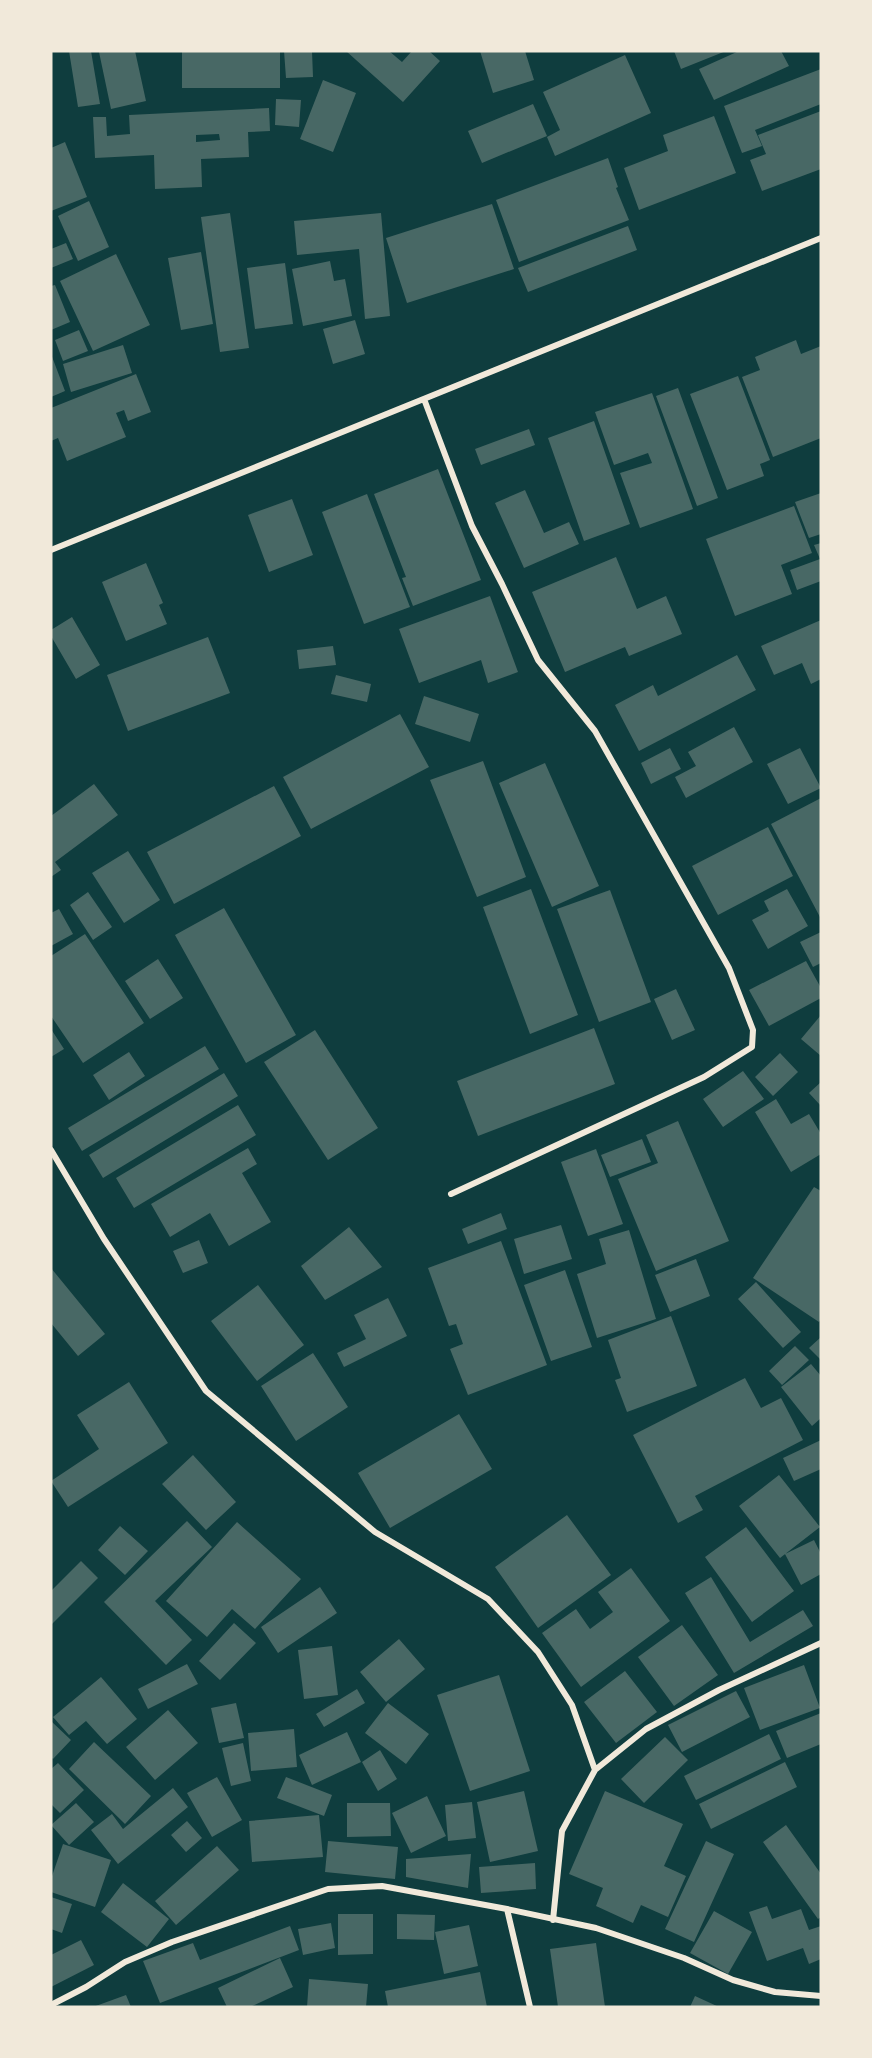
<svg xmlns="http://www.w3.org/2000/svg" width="872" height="2058" font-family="Montserrat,sans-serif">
	<rect width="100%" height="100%" fill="#0f3d3e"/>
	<!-- building -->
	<path fill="#486865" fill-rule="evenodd" d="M69 51H91L100 104 78 107Z
		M105 51H135L146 101 111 109 99 52Z
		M182 51H280V88H182Z
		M284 51H312L313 77 286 78Z
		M346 51H389L402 62 412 51H429L440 61 403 102Z
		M480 51H525L534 80 493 93Z
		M674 51H726L681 69Z
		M739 51H781L789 66 714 100 699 69Z
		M625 55 651 113 555 156 547 137 560 130 543 92Z
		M821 69V104L755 130 762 146 742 153 724 106Z
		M323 80 356 93 333 152 300 139Z
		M276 99 301 100 299 127 275 125Z
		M533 104 547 136 482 163 468 131Z
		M269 108 270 131 248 132 249 157 201 159 202 187 155 189 154 155 95 158 93 117H106L107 136 130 134 129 115ZM219 134 220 140 196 142V135Z
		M821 111V169L762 191 750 160 766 154 758 135Z
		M714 116 736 173 639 210 624 168 668 151 663 135Z
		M65 142 87 197 51 211V148Z
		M608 158 618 187 616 188 629 220 519 262 496 200Z
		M89 201 109 247 78 261 58 216Z
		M492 204 514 269 407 303 386 238Z
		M230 213 249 348 220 352 201 217Z
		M381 213 390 316 365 319 359 249 297 255 294 221Z
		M628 226 637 250 528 292 518 268Z
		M66 243 73 259 51 268V249Z
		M201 252 213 324 181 330 168 258Z
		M116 254 150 325 93 351 60 281Z
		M330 261 334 281 345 279 352 316 303 326 292 269Z
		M285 263 293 324 255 329 247 268Z
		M55 285 70 322 51 330V286Z
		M355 320 365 354 333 364 323 329Z
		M79 330 88 351 63 361 55 340Z
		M796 340 801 354 821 346V438L773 457 742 377 760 370 755 357Z
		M123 345 132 373 71 392 63 364Z
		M51 354 65 391 51 397Z
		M136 374 151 412 128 421 124 410 116 413 126 437 67 461 58 438 51 441V408Z
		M738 376 770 460 760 464 764 476 727 490 690 394Z
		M678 388 718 498 697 506 656 396Z
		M652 393 693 509 640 528 620 473 652 463 648 453 614 465 595 412Z
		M594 421 630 524 584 541 548 438Z
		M529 429 535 445 481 465 475 449Z
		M438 469 481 580 413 606 402 578 406 577 374 494Z
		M525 490 544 533 569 522 579 544 524 568 495 503Z
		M821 493V534L809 538 795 502Z
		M367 494 410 607 364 624 322 512Z
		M292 499 313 555 269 572 248 515Z
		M794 506 812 553 781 565 792 594 735 616 706 539Z
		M821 543V581L797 590 790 570 820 559 814 545Z
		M616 557 637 609 666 596 682 634 629 656 625 647 565 672 532 592Z
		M146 563 163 603 159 605 167 624 126 641 102 582Z
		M490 596 518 672 488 683 481 660 419 683 399 629Z
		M72 617 100 665 76 679 51 636V630Z
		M821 620V679L811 684 802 663 774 675 761 646Z
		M208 637 230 693 128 731 107 675Z
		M333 646 336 665 299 669 297 650Z
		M737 655 756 690 639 751 615 705 653 685 658 696Z
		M336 675 371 684 367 702 331 694Z
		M424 696 479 714 470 742 415 724Z
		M400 714 429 767 311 829 283 777Z
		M734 727 753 762 686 798 675 777 696 766 688 752Z
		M670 748 681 769 651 784 641 763Z
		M800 748 821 788 788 804 767 764Z
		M483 761 526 877 477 897 430 780Z
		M545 763 599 886 552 907 499 783Z
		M94 784 118 815 55 862 61 870 51 877V816Z
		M274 786 301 836 174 904 147 852Z
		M821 798V919L771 824Z
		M768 827 793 876 718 915 692 866Z
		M128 851 160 900 124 923 92 873Z
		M531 889 578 1015 530 1034 483 907Z
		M787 889 808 926 768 949 752 920 769 911 764 901Z
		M610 890 651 1002 599 1022 557 909Z
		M88 892 112 927 93 940 70 905Z
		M224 908 296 1035 246 1063 175 935Z
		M59 909 73 934 51 946V913Z
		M821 932V963L813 967 800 942Z
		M85 934 144 1023 83 1063 51 1016V956Z
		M158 959 183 998 150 1019 125 981Z
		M806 961 821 988V998L769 1026 749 990Z
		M676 989 695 1030 672 1040 654 999Z
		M821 1015V1056L801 1039Z
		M594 1028 615 1084 478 1136 457 1081Z
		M51 1029 64 1049 51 1057Z
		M315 1030 378 1128 328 1160 264 1062Z
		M205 1046 219 1069 82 1151 68 1128Z
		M129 1052 145 1076 109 1100 93 1075Z
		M780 1053 798 1072 773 1096 755 1077Z
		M743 1071 764 1099 723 1127 703 1099Z
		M224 1073 238 1096 103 1178 89 1155Z
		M821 1082V1106L809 1093Z
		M776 1099 791 1124 809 1114 821 1134V1154L791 1172 755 1112Z
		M238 1105 256 1135 134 1208 116 1178Z
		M678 1121 729 1241 656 1271 618 1179 658 1163 646 1135Z
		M642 1139 651 1162 610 1177 601 1155Z
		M248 1148 257 1164 242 1173 271 1222 229 1246 210 1213 170 1237 151 1204Z
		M596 1149 623 1224 588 1236 561 1162Z
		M814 1187 821 1191V1319L819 1322 753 1278Z
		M501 1213 507 1229 468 1244 462 1229Z
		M561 1225 572 1259 524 1274 514 1239Z
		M349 1227 382 1267 325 1300 301 1266Z
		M629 1230 656 1319 597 1338 577 1274 606 1264 599 1239Z
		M199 1240 208 1263 183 1273 173 1251Z
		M501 1241 547 1365 468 1395 450 1349 463 1344 456 1324 449 1326 428 1268Z
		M696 1259 710 1296 670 1312 655 1275Z
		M51 1268 105 1334 78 1356 51 1323Z
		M565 1270 592 1347 551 1361 524 1285Z
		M756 1282 801 1332 783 1348 738 1299Z
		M258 1285 304 1345 257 1381 211 1321Z
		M388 1298 407 1336 344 1367 337 1353 366 1339 354 1315Z
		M671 1316 697 1386 627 1412 615 1380 621 1378 608 1340Z
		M821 1337V1360L809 1348Z
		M795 1346 809 1360 782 1385 769 1371Z
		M313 1353 348 1407 296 1441 261 1386Z
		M811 1364 821 1376V1418L812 1426 781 1387Z
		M745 1378 761 1408 781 1398 803 1440 695 1496 703 1510 678 1523 633 1435Z
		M129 1382 168 1443 68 1507 51 1481 99 1449 77 1415Z
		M459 1414 492 1469 390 1528 358 1473Z
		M821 1440V1469L794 1481 783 1458Z
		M193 1455 236 1502 206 1530 162 1484Z
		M779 1475 820 1527 780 1558 739 1506Z
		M567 1515 611 1575 538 1628 495 1567Z
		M187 1521 212 1547 155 1601 192 1640 166 1665 104 1602Z
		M237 1522 301 1579 255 1629 232 1609 207 1637 166 1601Z
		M120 1526 148 1551 125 1575 98 1550Z
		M746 1527 794 1591 752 1622 705 1557Z
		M814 1540 821 1554V1574L801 1585 785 1554Z
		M81 1561 98 1578 51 1625V1591Z
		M631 1568 670 1621 581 1687 542 1633 576 1609 590 1629 613 1612 598 1592Z
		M711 1577 750 1642 803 1610 813 1626 734 1673 685 1593Z
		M320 1587 337 1613 278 1653 261 1627Z
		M234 1623 256 1643 220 1680 199 1661Z
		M682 1625 718 1675 674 1706 638 1657Z
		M399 1639 425 1669 386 1702 360 1672Z
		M332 1646 338 1695 304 1699 298 1650Z
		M187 1664 198 1684 148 1709 138 1689Z
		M804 1665 820 1708 760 1730 744 1688Z
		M625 1671 657 1712 616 1743 584 1702Z
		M499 1675 530 1771 470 1791 437 1695Z
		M101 1677 137 1719 107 1744 86 1721 69 1735 53 1717Z
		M357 1689 365 1703 324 1727 316 1714Z
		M736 1691 750 1717 682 1752 668 1725Z
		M236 1703 244 1738 219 1743 211 1708Z
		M388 1703 429 1734 406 1764 365 1733Z
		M168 1710 198 1743 155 1780 126 1747Z
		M821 1713V1744L787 1758 776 1731Z
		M51 1721 71 1740 53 1759 51 1757Z
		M294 1729 297 1767 251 1771 248 1733Z
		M347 1732 361 1762 312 1785 299 1755Z
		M769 1734 781 1759 696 1800 684 1776Z
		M665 1737 688 1760 644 1803 621 1779Z
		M94 1742 151 1796 125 1824 69 1769Z
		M243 1743 251 1781 231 1786 222 1748Z
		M380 1750 397 1779 378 1791 362 1762Z
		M785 1762 797 1787 711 1829 699 1804Z
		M58 1763 84 1790 60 1813 51 1804V1769Z
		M217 1777 242 1820 212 1837 187 1793Z
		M286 1777 332 1795 324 1816 277 1798Z
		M173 1788 188 1807 118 1864 91 1830 112 1814 123 1829Z
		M524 1791 538 1851 490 1862 477 1802Z
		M605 1791 683 1824 664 1866 686 1876 668 1917 641 1905 633 1923 596 1906 603 1888 569 1874Z
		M427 1796 446 1836 411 1853 392 1813Z
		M472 1802 476 1838 448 1841 445 1805Z
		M76 1803 94 1822 69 1845 51 1825Z
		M347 1803H390L391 1836 347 1837Z
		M319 1815 323 1857 252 1862 249 1821Z
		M187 1821 202 1838 186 1852 171 1835Z
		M786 1825 821 1874V1917L818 1919 763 1842Z
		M328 1841 398 1847 395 1879 325 1872Z
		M706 1841 734 1854 694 1942 665 1929Z
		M63 1844 111 1860 95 1907 51 1892V1879Z
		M217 1846 239 1870 176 1925 155 1901Z
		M471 1854 468 1888 406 1877V1859Z
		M535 1863 536 1889 481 1893 479 1867Z
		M123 1883 169 1919 147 1947 101 1912Z
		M51 1897 72 1904 62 1933 51 1929Z
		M767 1906 772 1919 801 1909 809 1930 821 1926V1959L809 1964 803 1948 767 1961 749 1912Z
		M714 1911 752 1932 728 1974 690 1953Z
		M338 1914H373V1954L338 1955Z
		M397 1914 435 1915 434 1940 397 1939Z
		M331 1923 335 1948 303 1955 298 1929Z
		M469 1925 478 1966 444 1974 435 1932Z
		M290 1926 299 1950 160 2003 143 1961 193 1943 200 1960Z
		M81 1940 94 1965 51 1987V1955Z
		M596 1943 605 2007H558L550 1949Z
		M280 1958 293 1987 250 2007H227L218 1988Z
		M480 1972 487 2007H388L385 1991Z
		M309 1979 368 1984 366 2007H307Z
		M126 1995 131 2007H93Z
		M695 1996 719 2007H690Z"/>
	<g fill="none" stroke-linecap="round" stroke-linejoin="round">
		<!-- minor -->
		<path stroke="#f1e9da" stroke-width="6" d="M424 399 472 526 502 584 538 660 595 731 729 968 753 1030 752 1047 704 1077 451 1194
			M51 550 821 238
			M51 1150 104 1239 206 1391 375 1532 488 1599 538 1652 572 1705 595 1770
			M507 1909 530 2007
			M553 1920 562 1831 595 1770 646 1729 719 1690 821 1643
			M51 2005 86 1987 125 1962 172 1942 328 1889 382 1886 507 1909 596 1928 684 1958 733 1980 775 1992 821 1996"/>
	</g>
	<!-- border -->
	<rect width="872" height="2058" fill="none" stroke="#f1e9da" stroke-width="105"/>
</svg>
